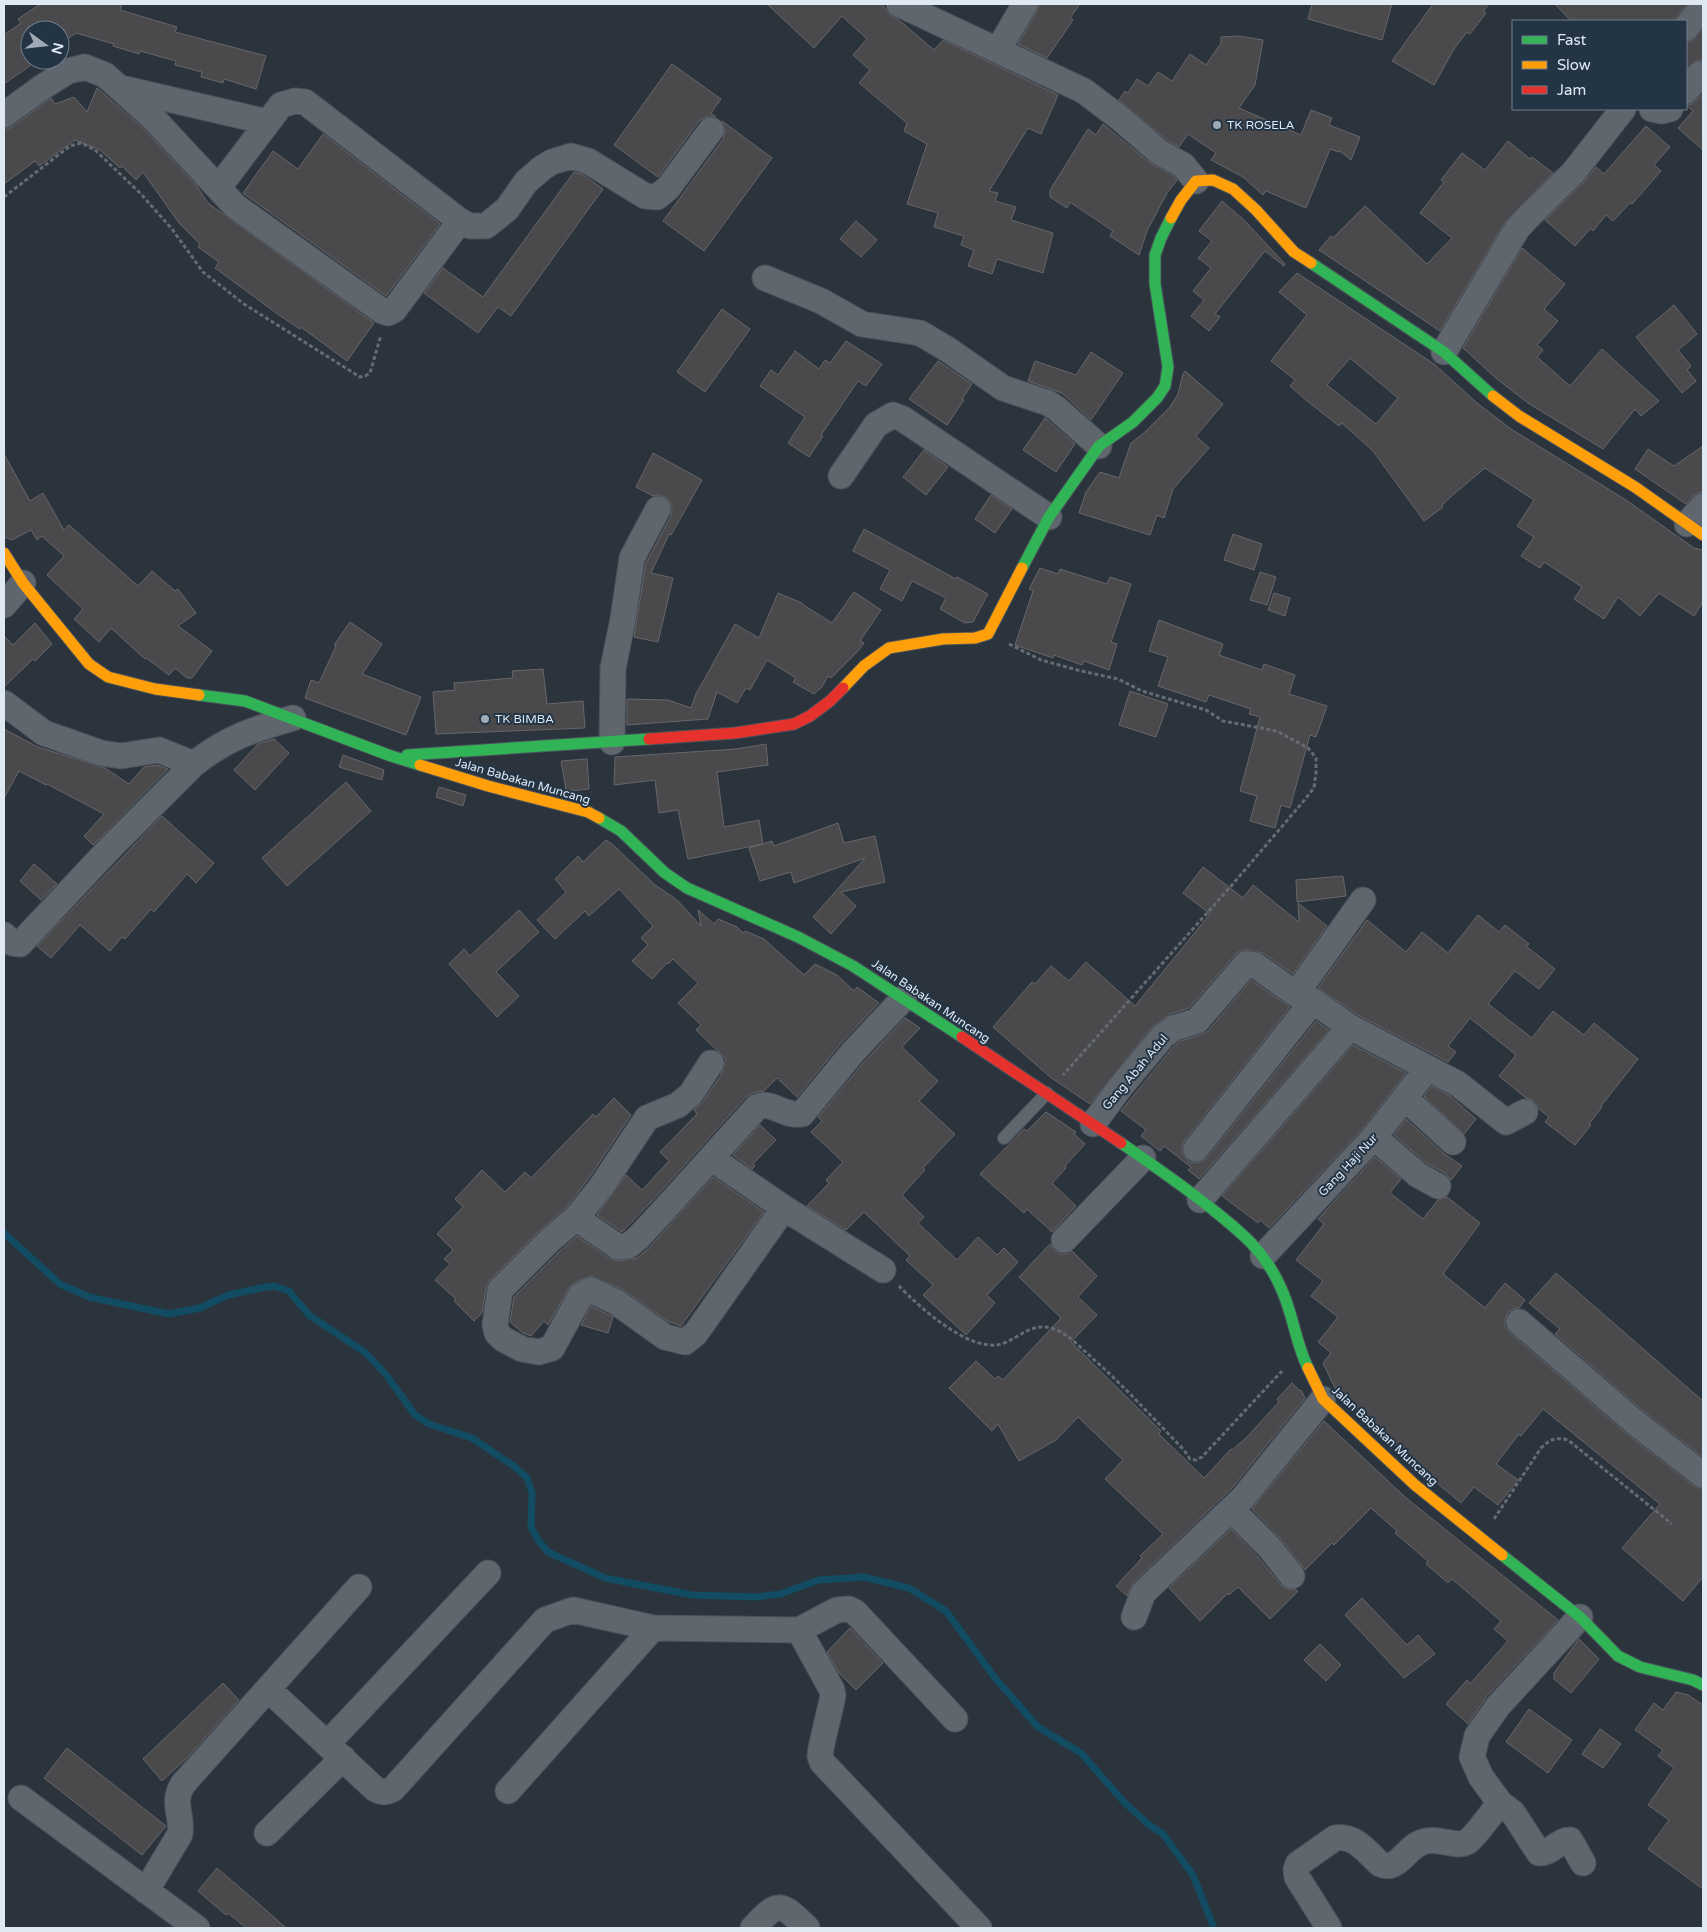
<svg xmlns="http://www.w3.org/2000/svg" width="1707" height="1932" font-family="'Varela Round',sans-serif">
	<rect width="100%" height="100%" fill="#2b343d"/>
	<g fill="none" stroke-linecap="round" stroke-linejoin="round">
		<!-- stream -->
		<path stroke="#124c63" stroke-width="7" d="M4 1233 60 1284 89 1297 169 1314 200 1308 228 1295 260 1288 274 1286 289 1291 309 1315 366 1353 387 1376 415 1415 429 1424 472 1438 515 1467 527 1478 532 1493 531 1527 538 1540 548 1552 605 1578 692 1595 756 1597 780 1594 819 1580 864 1577 909 1588 946 1611 995 1678 1038 1727 1081 1753 1124 1802 1148 1824 1163 1834 1193 1875 1214 1928"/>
	</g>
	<!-- building -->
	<path fill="#4a494c" stroke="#686669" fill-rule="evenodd" d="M40 4H122L120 10 177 27 175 32 266 56 256 89 224 79 223 83 201 77 202 72 175 65 176 61 140 51 139 54 113 46 114 44 76 33 60 44V30H30V60H38L4 84V35L21 23 18 19Z
		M767 4H882L888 13 900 21 934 50 943 40 1058 95 1041 134 1028 128 989 191 998 193 995 201 1016 207 1011 220 1053 233 1043 273 997 259 992 274 968 266 974 250 961 245 964 236 934 227 938 213 907 204 927 144 904 131 907 123 859 83 870 70 853 55 867 39 842 16 814 48Z
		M1039 4H1080L1070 18 1073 20 1047 58 1018 44 1037 11Z
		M1312 4H1392L1382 40 1308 19Z
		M1433 4H1489L1483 11 1486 13 1470 34 1467 32 1454 49 1434 85 1392 61Z
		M1555 4H1687L1674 21H1571Z
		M1703 29V60L1695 61 1686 69V42L1692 41Z
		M1239 36 1263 40 1255 85 1239 108 1301 135 1311 110 1332 118 1329 125 1360 137 1351 160 1340 151 1339 152 1330 149 1306 208 1266 191 1263 195 1243 177 1211 160 1216 153 1188 134 1179 147 1167 140 1119 100 1125 91 1128 93 1137 79 1148 86 1158 72 1172 81 1190 54 1206 65 1221 43V37Z
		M672 64 721 99 711 113 716 117H706L699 121 658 177 614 145Z
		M97 88 142 127 196 185 208 203 374 323 347 361 301 327 300 329 279 315 215 268 219 262 198 247 200 244 179 223 143 172 136 180 122 166 120 168 100 150 75 140 39 166 35 161 4 184V130L12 127 51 98 55 104 74 97 87 112Z
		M1703 93V150L1678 128 1693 111 1686 105 1691 104 1697 100Z
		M722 121 772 158 704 251 663 221 723 139 725 131Z
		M1103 124 1150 163 1174 176 1177 180 1167 193 1147 231 1139 255 1110 236 1113 231 1070 202 1067 208 1050 197V190L1088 129 1096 135Z
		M1646 126 1670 147 1654 165 1661 171 1632 204 1630 203 1613 221 1606 215 1593 231 1591 228 1575 246 1545 220 1583 183 1596 167 1604 174Z
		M323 134 440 224 386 296 243 193 273 151 298 169Z
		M1508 141 1530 159 1532 157 1553 173 1505 222 1440 331 1319 250 1331 236 1333 238 1365 206 1427 264 1452 238 1420 213 1444 182 1441 180 1462 153 1485 170Z
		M574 172 582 174 603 189 511 316 498 307 478 333 424 293 443 268 483 297Z
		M1222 201 1245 221 1285 264 1284 266 1265 251 1215 314 1220 317 1209 331 1191 316 1204 300 1193 291 1211 268 1198 258 1212 241 1199 231Z
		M856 221 877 240 861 257 840 239Z
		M1522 248 1565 284 1544 309 1558 321 1537 345 1543 350 1537 357 1570 386 1602 349 1659 401 1641 416 1635 409 1603 449 1528 403 1497 379 1463 348Z
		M1297 273 1434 364 1477 403 1511 429 1626 500 1694 548 1703 550V602L1694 616 1659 593 1640 616 1618 597 1604 619 1574 599 1582 587 1544 562 1540 568 1521 556 1534 537 1517 526 1534 500 1485 468 1455 493 1442 505 1443 507 1424 521 1373 451 1342 423 1339 426 1306 400 1290 386 1295 380 1271 361 1307 315 1279 292ZM1350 358 1398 398 1376 424 1327 385Z
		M1674 305 1697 334 1678 350 1691 366 1687 370 1696 381 1682 393 1636 337Z
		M722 309 750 329 705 392 677 372Z
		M846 341 882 364 866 386 858 381 821 435 823 436 809 457 788 443 805 417 760 386 771 370 778 375 795 351 819 369 825 360 830 363Z
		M1091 352 1123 373 1091 420 1062 393 1028 381 1035 361 1076 375Z
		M938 361 972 384 962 399 964 400 947 425 909 399Z
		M1185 371 1223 404 1196 436 1209 448 1173 489 1164 518 1157 515 1150 535 1079 513 1086 492 1100 472 1119 478 1131 443 1144 433 1170 407 1178 394 1183 374Z
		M1045 418 1075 444 1056 472 1023 450Z
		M1703 446V492L1698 493 1693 496 1686 504 1635 469 1648 449 1674 466Z
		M924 450 948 467 926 495 903 477Z
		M653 453 702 480 671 535 669 534 651 573 673 578 658 642 634 637 646 563 671 516 672 509 670 502 665 497 658 495 653 496 636 487Z
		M4 454 30 501 43 493 64 530 69 525 138 586 152 571 175 591 178 589 196 613 178 626 212 651 192 678H187L175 668 169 675 146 658 145 659 111 628 99 642 74 619 83 609 47 575 64 556 42 536 37 540 31 530 12 540 4 537Z
		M991 495 1012 509 995 533 975 519Z
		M864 529 956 579 957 577 988 594 973 622 965 623 940 609 946 598 912 581 902 601 880 589 890 570 853 551Z
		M1233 534 1262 544 1254 570 1224 560Z
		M1040 568 1058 574 1060 569 1107 584 1110 577 1131 584 1111 642 1117 644 1109 670 1084 661 1082 665 1054 655 1053 658 1015 645 1033 591 1029 589Z
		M1260 572 1276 577 1267 605 1250 600Z
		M854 592 881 610 860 641 864 643 859 650 831 678 828 676 822 687 814 694 793 682 796 678 767 660 750 690 746 688 737 703 717 692 708 719 627 725V699L668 700 691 708 696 694 735 624 759 638 778 593 802 603V604L832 623Z
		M1274 593 1290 598 1285 616 1268 610Z
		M1159 620 1223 644 1219 655 1262 670 1264 664 1295 675 1289 694 1327 706 1316 737 1310 735 1290 808 1281 805 1275 828 1250 821 1257 796 1240 791 1260 717 1249 714 1251 709 1209 695 1206 702 1158 686 1168 657 1149 651Z
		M350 622 382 644 362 674 421 697 406 735 305 698 311 680 319 683 336 646 334 645Z
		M35 623 52 644 35 661 33 659 4 687V636L13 645Z
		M543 669 547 704 583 701 585 728 436 734 433 692 455 690 454 683 513 678 512 671Z
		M1130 691 1168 704 1156 737 1119 725Z
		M4 729 38 747 105 768 129 784 144 767 157 765 168 769 93 845 84 836 104 814 47 784 46 785 19 771 4 798Z
		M274 739 289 753 255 790 234 770 258 744Z
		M766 744 768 765 717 772 724 827 759 820 763 844 688 859 678 810 659 813 655 780 614 785 615 757 736 749Z
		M343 755 384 770 382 780 339 767Z
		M587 759 589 789 570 791 566 790 561 761Z
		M346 782 371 811 287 886 262 858Z
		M439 787 466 795 463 806 436 797Z
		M162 816 214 863 196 883 187 874 154 912 151 909 125 939 122 937 110 951 80 925 51 958 37 946Z
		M838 823 844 843 875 836 885 882 841 892 856 906 831 934 813 917 865 858 794 883 791 872 760 881 749 848 772 841 774 846Z
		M606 840 612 844 654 884 677 900 701 926 698 910 714 924 718 919 737 927 743 933 745 931 764 939 804 975 815 964 837 975 854 991 857 987 879 1003 842 1042 797 1097 777 1078 764 1091 753 1093 746 1097 653 1200 622 1232 597 1215 626 1175 642 1190 669 1161 660 1152 697 1114 694 1110 703 1102 721 1075 726 1059 696 1030 701 1025 678 1003 698 983 673 959 668 964 667 963 652 979 632 961 648 945 641 938 653 926 619 889 589 916 585 911 555 939 537 920 566 892 555 879 578 856 583 862Z
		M34 864 57 884 41 900 20 881Z
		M1203 867 1243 898 1253 885 1299 922 1298 903 1327 926 1293 974 1263 953 1248 950 1240 951 1235 955 1189 1008 1170 1014 1152 1027 1090 1104 1050 1077 993 1027 1032 982 1035 984 1051 966 1069 981 1086 962 1135 1006 1210 914 1183 893Z
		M1343 876 1346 896 1297 902 1296 880Z
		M519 910 539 932 496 972 519 996 497 1017 449 964 464 949 470 956Z
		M1478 915 1499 932 1505 925 1529 944 1526 946 1555 969 1539 989 1515 971 1488 1004 1532 1038 1553 1011 1584 1035 1594 1023 1638 1059 1601 1106 1602 1107 1589 1124 1591 1125 1575 1145 1545 1122 1549 1117 1538 1108 1533 1100 1526 1098 1499 1076 1516 1055 1470 1018 1448 1046 1456 1052 1448 1062 1358 1015 1318 988 1367 920 1406 952 1422 932 1448 953Z
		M1251 980 1290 1007 1185 1140 1182 1146 1183 1154 1188 1161 1193 1163 1201 1162 1207 1158 1316 1021 1329 1030 1199 1179 1188 1170 1191 1167 1164 1146 1160 1151 1141 1136 1146 1130 1121 1111 1173 1047 1180 1041 1201 1035 1208 1031Z
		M905 1018 920 1028 902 1047 938 1081 919 1101 955 1134 923 1168 925 1170 902 1195 924 1217 918 1223 957 1260 978 1237 997 1255 1004 1248 1018 1262 987 1295 995 1303 966 1335 923 1295 933 1285 906 1260 910 1256 864 1212 846 1230 807 1206 829 1183 826 1180 843 1162 811 1132 822 1121 818 1117 864 1062Z
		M1353 1045 1406 1073 1363 1128 1269 1228 1260 1220 1258 1223 1222 1196Z
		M1432 1086 1450 1096 1476 1119 1464 1134 1424 1096Z
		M614 1098 631 1115 589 1178 566 1208 540 1230 490 1280 486 1288 482 1313 474 1321 454 1301 456 1299 435 1280 450 1264 444 1259 453 1250 437 1234 463 1207 455 1199 482 1170 505 1192 525 1172 531 1178 593 1114 596 1117Z
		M1046 1112 1076 1132 1074 1134 1085 1144 1065 1166 1066 1168 1052 1183 1076 1206 1052 1232 1027 1209 1024 1213 980 1174 1024 1129 1027 1131Z
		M1406 1119 1443 1153 1462 1166 1451 1180 1445 1173 1426 1163 1394 1135Z
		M760 1125 776 1140 753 1164 755 1166 752 1169 733 1155Z
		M1375 1157 1401 1179 1390 1193 1423 1219 1438 1200 1447 1197 1480 1223 1443 1274 1485 1308 1505 1283 1525 1300 1519 1308 1514 1309 1508 1312 1505 1319V1327L1510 1333 1628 1435 1694 1486 1703 1489V1577L1683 1601 1622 1548 1660 1504 1543 1409 1521 1436 1519 1434 1496 1464 1518 1480 1498 1505 1474 1487 1461 1503 1425 1473 1336 1390 1323 1363 1331 1353 1318 1342 1338 1317 1311 1296 1323 1281 1296 1260 1324 1224 1318 1219Z
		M713 1177 764 1212 681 1326 667 1321 622 1289 591 1276 575 1282 569 1288 548 1325 544 1321 531 1336 523 1333 510 1322 514 1297 560 1251 577 1236 610 1259 619 1261 637 1258 649 1248Z
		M1050 1244 1054 1250 1060 1254H1068L1072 1251 1097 1276 1078 1297 1097 1315 1071 1342 1161 1431 1159 1434 1204 1478 1231 1449 1232 1450 1246 1438 1279 1402 1277 1399 1292 1383 1300 1391 1301 1390 1305 1398 1232 1488 1133 1583 1127 1596 1116 1586 1142 1558 1140 1556 1163 1534 1105 1479 1123 1460 1078 1417 1056 1440 1019 1461 998 1424 992 1431 949 1388 976 1361 995 1379 998 1376 1003 1380 1061 1318 1019 1277Z
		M1556 1273 1703 1401V1457L1646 1413 1555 1334 1560 1329 1529 1303Z
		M591 1306 613 1317 608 1333 581 1325Z
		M1324 1421 1405 1497 1558 1620 1487 1696 1468 1724 1446 1704 1467 1680 1470 1684 1508 1641 1494 1629 1501 1621 1452 1579 1448 1583 1426 1564 1428 1561 1395 1533 1397 1531 1371 1508 1334 1545 1332 1543 1305 1570 1281 1539 1252 1509Z
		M1231 1529 1259 1558 1281 1585 1287 1589 1296 1590 1298 1591 1270 1619 1238 1587 1229 1595 1228 1593 1200 1621 1169 1588Z
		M1362 1598 1407 1645 1418 1635 1435 1654 1404 1678 1345 1615Z
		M850 1628 883 1663 856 1690 839 1673 827 1652Z
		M1579 1639 1599 1659 1571 1693 1554 1679V1673Z
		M1320 1644 1341 1665 1326 1681 1304 1660Z
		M223 1683 239 1700 187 1758 162 1781 143 1759Z
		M1676 1692 1688 1695 1703 1705V1889L1648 1849 1669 1820 1648 1805 1674 1768 1658 1756 1663 1750 1635 1730 1654 1703 1663 1710Z
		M1529 1709 1572 1740 1548 1773 1506 1742Z
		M1600 1729 1621 1744 1603 1768 1582 1754Z
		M67 1748 166 1826 142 1855 44 1778Z
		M217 1868 259 1904 286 1928H246L228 1913 226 1915 198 1891Z"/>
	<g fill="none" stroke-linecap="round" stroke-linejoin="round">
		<defs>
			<path id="lane" d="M1004 1138 1047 1093"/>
			<path id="street" d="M899 4 1084 91 1121 119 1159 152 1183 165 1196 181
				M1686 28 1700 10
				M998 50 1025 4
				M121 88 267 122
				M1686 91 1700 74
				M1652 109 1662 111 1670 109
				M4 115 41 88 68 71 85 67 105 75 152 117 235 206 382 311 388 313 394 310 460 221
				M219 187 281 105 295 101 305 102 460 221 470 226H486L507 209 526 182 542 168 552 162 571 156 588 161 645 196 657 197 668 188 711 130
				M765 278 821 301 862 324 920 333 947 349 1003 388 1048 403 1056 408 1099 446
				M1444 352 1517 229 1528 217 1573 173 1623 109
				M841 476 876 425 893 415 903 419 1049 517
				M1687 524 1703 506
				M4 605 23 583
				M4 703 44 733 101 753 121 756 159 750 194 764
				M612 742 613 668 623 619 632 558 658 509
				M4 935 12 943 20 944 110 848 194 764C228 737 252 730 293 718
				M1296 994 1363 900
				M711 1063 691 1094 678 1105 647 1118 601 1187 576 1218 550 1240 500 1290 495 1325 497 1333 503 1339 522 1349 539 1352 552 1348 581 1295 591 1290 616 1302 665 1337 685 1342 696 1333 784 1208
				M1405 1098 1453 1142
				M1093 1124 1122 1085 1163 1036 1174 1028 1197 1021 1246 964 1255 965 1296 994 1313 1001 1350 1027 1458 1084 1506 1122 1525 1112
				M1374 1137 1418 1175 1438 1186
				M1196 1149 1313 1001
				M711 1158 784 1208 883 1270
				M1200 1200 1350 1027
				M576 1218 618 1247 628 1246 638 1238 664 1210 757 1107C771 1100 784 1117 802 1114L853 1052 904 998
				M1064 1240 1143 1158
				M1263 1256 1374 1137 1427 1069
				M1519 1322 1637 1424 1703 1475
				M1231 1509 1270 1548 1292 1576
				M1134 1617 1143 1593 1243 1498 1323 1399
				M1580 1617 1498 1706 1477 1736 1472 1757 1481 1777 1500 1803 1513 1813 1539 1853C1551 1854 1558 1840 1570 1840L1583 1863
				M799 1630 832 1690 833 1696 821 1748 820 1756 822 1762 979 1928
				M268 1689 374 1788C381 1793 385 1793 393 1789L545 1620 573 1610 653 1628 799 1630 837 1610 849 1609 855 1612 955 1719
				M327 1744 488 1573
				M508 1791 653 1628
				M21 1798 197 1928
				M267 1833 343 1758
				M146 1891 180 1834C183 1815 171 1803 183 1784L359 1587
				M753 1928C779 1900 780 1902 807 1928
				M1329 1928 1297 1877 1296 1870 1298 1864 1335 1838C1354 1834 1367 1852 1380 1864 1396 1872 1405 1851 1418 1844 1436 1834 1454 1849 1467 1842 1476 1836 1492 1812 1500 1803"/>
			<path id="fast" d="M1311 263 1444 352 1493 396
				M1022 568 1049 517 1099 446 1133 422 1157 398 1165 386 1168 367 1155 284V255L1161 238 1171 218
				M199 695 245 701 391 756 420 765
				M407 755 649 739
				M599 818 621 831 665 873 687 888 798 937 853 966 962 1037
				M1121 1143C1150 1163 1179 1183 1207 1205 1238 1230 1263 1248 1280 1286 1293 1312 1295 1342 1308 1368
				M1502 1555 1580 1617 1618 1656 1640 1667 1693 1680 1703 1685"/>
			<path id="slow" d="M1171 218 1181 200 1196 181 1213 180 1233 189 1256 210 1294 252 1311 263
				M1493 396 1519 416 1635 487 1703 535
				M4 553 23 583 89 664 108 677 155 689 199 695
				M843 688 864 666 889 648 943 639 975 638 988 634 1022 568
				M420 765 488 786 588 812 599 818
				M1308 1368 1323 1399 1415 1485 1502 1555"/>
			<path id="jam" d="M649 739 735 733 794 724 810 716 830 701 843 688
				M962 1037 1121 1143"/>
		</defs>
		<!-- lane casing -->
		<use href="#lane" stroke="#49515a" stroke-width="14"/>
		<!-- street casing -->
		<use href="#street" stroke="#49515a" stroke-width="27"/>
		<!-- fast casing -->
		<use href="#fast" stroke="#49515a" stroke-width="13"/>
		<!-- slow casing -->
		<use href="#slow" stroke="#49515a" stroke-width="13"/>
		<!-- jam casing -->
		<use href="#jam" stroke="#49515a" stroke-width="13"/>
		<!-- path -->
		<path stroke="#656b72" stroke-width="3" stroke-dasharray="4 2.5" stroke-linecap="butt" d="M4 197 70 146 81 143 95 150 140 193 172 229 203 272 244 304 360 377 365 376 370 373 381 335
			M1009 644 1041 660 1081 671 1118 679 1142 691 1206 710 1223 721 1277 731 1308 748 1316 758V772L1314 788 1302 803 1232 885 1063 1075
			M899 1286C919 1307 970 1353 1001 1344 1020 1338 1032 1321 1054 1329 1068 1334 1079 1346 1090 1356 1123 1385 1153 1418 1184 1450L1190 1459 1196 1460 1202 1457 1282 1371
			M1494 1519 1541 1448C1550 1439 1556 1437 1568 1440L1672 1524"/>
		<!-- lane -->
		<use href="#lane" stroke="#5f666e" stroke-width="12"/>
		<!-- street -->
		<use href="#street" stroke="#5f666e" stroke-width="25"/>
		<!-- fast -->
		<use href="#fast" stroke="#30b455" stroke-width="11"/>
		<!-- slow -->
		<use href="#slow" stroke="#ff9f0a" stroke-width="11"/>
		<!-- jam -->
		<use href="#jam" stroke="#e5322d" stroke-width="11"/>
	</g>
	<!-- markers -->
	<g fill="#9faab4" stroke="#233545" stroke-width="2">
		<circle cx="1217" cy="125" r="5"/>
		<circle cx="485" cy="719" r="5"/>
	</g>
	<g text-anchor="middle" stroke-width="4" stroke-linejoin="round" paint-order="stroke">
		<!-- poi labels -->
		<g font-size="12" fill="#dee9f4" stroke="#233545" text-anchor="start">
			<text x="1227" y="129">TK ROSELA</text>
			<text x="495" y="723">TK BIMBA</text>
		</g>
		<!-- street labels -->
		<g font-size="12" fill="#dee9f4" stroke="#233545">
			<text transform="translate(523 781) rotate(16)" y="4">Jalan Babakan Muncang</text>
			<text transform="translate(931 1001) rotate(34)" y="4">Jalan Babakan Muncang</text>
			<text transform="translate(1135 1072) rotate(-50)" y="4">Gang Abah Adul</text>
			<text transform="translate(1348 1165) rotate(-47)" y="4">Gang Haji Nur</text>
			<text transform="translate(1385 1436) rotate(43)" y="4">Jalan Babakan Muncang</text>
		</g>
	</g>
	<!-- border -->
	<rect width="1707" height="1932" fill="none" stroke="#dee9f4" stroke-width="10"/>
	<!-- legend -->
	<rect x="1512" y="20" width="175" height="90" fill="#233545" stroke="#6e7d8b"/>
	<rect x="1522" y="36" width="25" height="8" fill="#30b455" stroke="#6e7d8b"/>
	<text x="1557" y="45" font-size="15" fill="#dee9f4">Fast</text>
	<rect x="1522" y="61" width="25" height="8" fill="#ff9f0a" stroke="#6e7d8b"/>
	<text x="1557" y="70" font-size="15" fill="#dee9f4">Slow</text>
	<rect x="1522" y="86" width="25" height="8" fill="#e5322d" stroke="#6e7d8b"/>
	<text x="1557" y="95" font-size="15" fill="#dee9f4">Jam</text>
	<!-- north arrow -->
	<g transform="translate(45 45) rotate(105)"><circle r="24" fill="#233545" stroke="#6e7d8b"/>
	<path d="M0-4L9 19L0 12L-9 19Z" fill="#9faab4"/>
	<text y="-8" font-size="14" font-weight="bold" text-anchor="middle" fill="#dee9f4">N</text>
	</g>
</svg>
